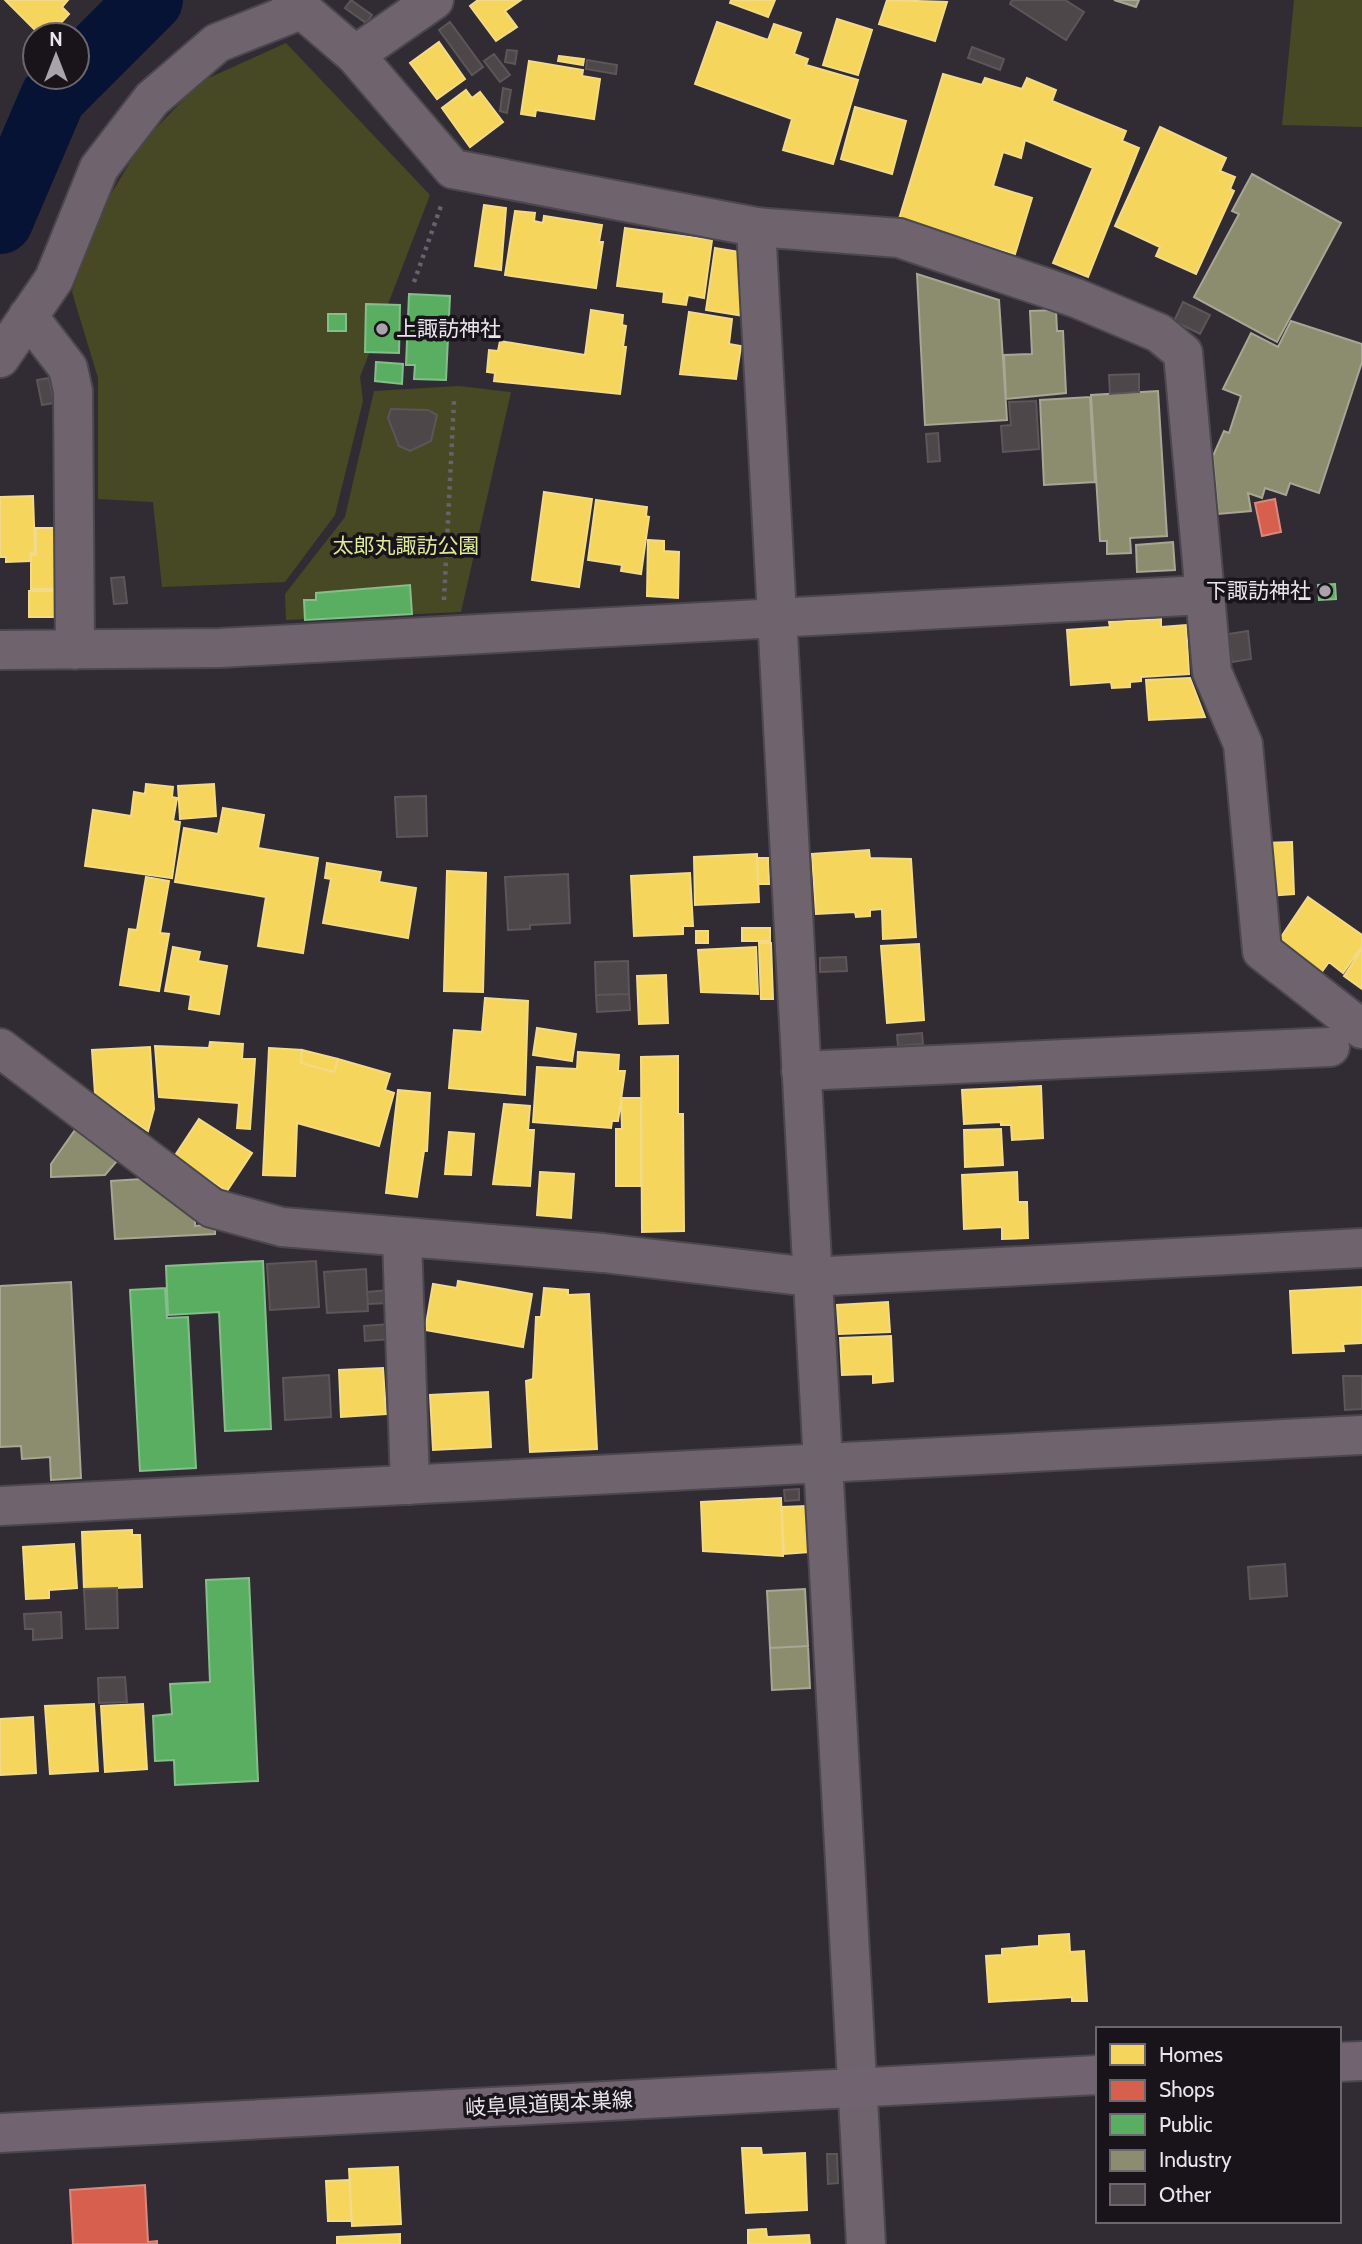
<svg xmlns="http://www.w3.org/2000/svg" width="1362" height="2244" font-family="Cabin,'Noto Sans JP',sans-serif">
	<rect width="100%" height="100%" fill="#312c34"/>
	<!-- green -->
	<path fill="#464924" d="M1294 0H1362V127L1282 125Z
		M286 43 430 195 360 377 363 401 335 515 285 582 162 587 153 502 98 499V378L72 292 99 214 141 144 200 82Z
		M459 386 511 392 461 612 286 620 285 594 345 517 374 391Z"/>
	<!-- homes -->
	<path fill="#f6d55c" stroke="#f2da88" stroke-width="2" d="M5 0H68L62 7 69 14 50 35H40Z
		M478 0H521L505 11 517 27 496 41 470 6Z
		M731 0H775L768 17 730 3Z
		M887 0 947 2 935 41 879 24Z
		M837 19 872 30 858 75 823 65Z
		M717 22 768 40 774 24 801 33 794 54 808 59 806 65 858 80 833 164 783 150 792 119 695 84Z
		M439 42 465 79 437 99 410 63Z
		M559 56 584 59 583 65 558 61Z
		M529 61 583 70 582 76 600 79 594 119 536 110 535 116 521 114Z
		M943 74 982 85 985 78 1022 89 1027 78 1056 90 1052 101 1126 131 1122 141 1139 148 1088 277 1053 263 1093 168 1025 140 1021 158 1003 152 993 186 1032 198 1015 254 899 219Z
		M466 90 472 98 480 92 503 122 470 147 442 108Z
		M855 107 906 121 892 174 841 159Z
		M1160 127 1226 158 1220 171 1235 177 1230 189 1234 191 1196 274 1156 256 1160 247 1115 226Z
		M484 205 506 208 501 270 475 266Z
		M515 211 535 213 534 221 543 223 544 216 602 225 599 242H603L596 288 505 275Z
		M625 228 712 240 704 298 688 295 686 305 663 302 664 292 617 286Z
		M715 248 740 252 744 316 706 310Z
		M591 310 623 315 622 325 626 326 623 347H626L620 394 494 381 495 373 487 372 489 350 498 351 500 341 585 355Z
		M689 312 732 319 729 344 741 346 736 379 680 374Z
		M544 492 592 499 579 587 532 580Z
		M33 496 35 553H30L31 561 6 562V557H0V497Z
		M596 500 647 507 646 516 649 517 641 574 621 571 622 565 588 560Z
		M36 528H60L61 589H31V555H36Z
		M648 540 664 541V551L679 552 678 598 647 596Z
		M29 591H59V617H29Z
		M1161 619V627L1186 625 1189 674 1141 677V681L1130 682V687L1112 688 1111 682 1071 685 1067 630 1110 627 1109 622Z
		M1190 678 1205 717 1149 720 1146 680Z
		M146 784 173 787 172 797 177 798 173 821 180 822 172 878 85 866 93 810 131 816 134 792 145 794Z
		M214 784 216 816 180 819 178 786Z
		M223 808 264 815 258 848 318 858 303 953 258 946 266 897 175 882 184 828 218 834Z
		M1292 842 1294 894 1267 896 1265 843Z
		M869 850 870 858 911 859 916 937 883 939 882 909 870 910V916L856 917 855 912 816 914 812 854Z
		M757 854 759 902 695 905 694 857Z
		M757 858H768L769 884H758Z
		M327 863 381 872 379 882 416 888 408 938 323 923 331 879 325 878Z
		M447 871 486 873 483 992 444 991Z
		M690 873 693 926H683V934L634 936 631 876Z
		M146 877 169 881 160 933 169 934 159 991 120 985 129 929 137 930Z
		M1308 897 1362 935V946L1343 973 1329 962 1321 973 1277 943Z
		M742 928H770V941H742Z
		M696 931H708V943H696Z
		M759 943H771L773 999H761Z
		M919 944 924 1020 887 1023 881 946Z
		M173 947 200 952 198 961 227 966 219 1014 189 1009 191 995 165 991Z
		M756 947 758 994 701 992 698 950Z
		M1362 949V989L1344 976Z
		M666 975 668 1023 639 1024 637 976Z
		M485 998 528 1001 525 1095 449 1088 454 1030 482 1032Z
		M537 1028 576 1034 572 1061 533 1055Z
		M210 1042 243 1044 242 1059H255L250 1129 237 1128 239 1103 159 1097 155 1046 209 1048Z
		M150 1047 154 1109 148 1131 95 1094 92 1050Z
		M269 1048 302 1050 301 1063 334 1072 338 1059 390 1074 385 1090 394 1093 379 1146 297 1123 295 1176 263 1175Z
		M302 1050 338 1059 334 1072 301 1063Z
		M578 1052 619 1055 618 1071H625L618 1121H612L611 1128 533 1122 537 1067 577 1069Z
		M678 1056V1114H683L684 1231 642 1232 641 1057Z
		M1041 1086 1043 1138 1012 1140 1011 1125H1001V1122L964 1124 962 1090Z
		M398 1090 430 1093 427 1151H424L417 1197 386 1193Z
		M621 1098H641V1186H616V1129H622Z
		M504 1104 530 1106 528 1130H534L530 1186 493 1184Z
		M199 1119 252 1153 227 1191 174 1157Z
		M1001 1129 1003 1165 965 1167 964 1130Z
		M449 1132 474 1134 471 1175 445 1174Z
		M540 1172 574 1174 571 1218 537 1215Z
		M1017 1172 1018 1202H1027L1028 1238 1002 1239V1227L964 1229 962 1175Z
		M458 1281 532 1294 523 1347 425 1330 433 1284 457 1288Z
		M1362 1287V1343L1343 1344 1344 1351 1293 1353 1290 1291Z
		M544 1288 568 1290V1295L589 1294 597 1449 530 1452 526 1381 533 1379 536 1317H541Z
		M888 1302 890 1332 839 1334 837 1305Z
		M891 1336 893 1381 873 1383V1374L842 1375 840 1338Z
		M383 1368 386 1414 341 1417 339 1370Z
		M488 1392 491 1447 433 1450 430 1395Z
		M781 1498 783 1556 703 1551 701 1502Z
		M807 1506 809 1552 784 1554 782 1507Z
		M132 1530V1535H140L142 1587 84 1589 82 1532Z
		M74 1544 77 1588 49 1590V1598L26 1599 23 1547Z
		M94 1704 98 1771 50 1774 45 1706Z
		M143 1704 147 1769 105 1772 101 1706Z
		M33 1717 36 1773 0 1775V1719Z
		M1069 1934 1070 1952 1084 1951 1087 2001H1072V1997L989 2002 986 1956 1002 1955V1949L1039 1946V1936Z
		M742 2148H761L762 2155 805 2153 807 2210 746 2213Z
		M398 2167 401 2224 352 2226 349 2169Z
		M350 2180 351 2221H328L326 2181Z
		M766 2229 767 2237 809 2235 810 2244H748V2230Z
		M400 2234V2244H337V2237Z"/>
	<!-- shops -->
	<path fill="#d6604d" stroke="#dc887d" stroke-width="2" d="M1275 499 1281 532 1262 536 1255 503Z
		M145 2185 148 2242 157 2241V2244H73L70 2190Z"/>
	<!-- public -->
	<path fill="#5aae61" stroke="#85be8b" stroke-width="2" d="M409 294 450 296 446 380 414 379 415 365H406Z
		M366 304 400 305 399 353 365 352Z
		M328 314H346V331H328Z
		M376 362 403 364 402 384 375 381Z
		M1335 584 1336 599 1319 600 1318 585Z
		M410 585 412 614 305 620 304 600H316V593Z
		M263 1261 271 1429 225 1431 219 1312 168 1315 166 1266Z
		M165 1288 167 1318 188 1317 196 1468 140 1471 130 1290Z
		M249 1578 258 1781 175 1785 174 1760 155 1761 153 1716 172 1714 170 1684 210 1682 206 1580Z"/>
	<!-- industry -->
	<path fill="#8c8c6e" stroke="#a8a694" stroke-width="2" d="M1114 0H1139L1136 7Z
		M1252 174 1341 223 1277 342 1194 297 1239 214 1232 211Z
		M917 274 999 300 1007 420 925 425Z
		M1056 310 1057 331H1063L1066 393 1006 399 1004 355 1032 354 1030 311Z
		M1291 321 1362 344V362L1319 493 1290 483 1286 495 1265 488 1262 498 1248 493 1251 511 1218 514 1213 456 1224 431 1229 433 1241 396 1223 389 1251 333 1278 347Z
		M1158 391 1167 536 1130 538 1131 553 1107 554V541H1100L1091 395Z
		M1090 397 1095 482 1044 485 1040 400Z
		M1173 542 1175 570 1137 572 1136 545Z
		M75 1130 117 1161 105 1175 51 1177V1164Z
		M142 1179 195 1218V1226L215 1224V1234L115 1239 111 1181Z
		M71 1282 81 1478 51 1480 50 1457 22 1459 21 1446 0 1447V1286Z
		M805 1589 808 1646 770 1648 767 1591Z
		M808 1646 810 1688 772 1690 770 1648Z"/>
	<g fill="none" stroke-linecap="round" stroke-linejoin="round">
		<!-- river -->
		<path stroke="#071334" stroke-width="66" d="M77 73 150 0
			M0 221 53 97 73 77"/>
	</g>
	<!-- building -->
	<path fill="#4d474a" stroke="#5c5658" stroke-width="2" d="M351 0 372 15 366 23 345 8Z
		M1012 0H1065L1084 12 1066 40 1010 4Z
		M450 22 483 67 472 75 439 30Z
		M972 47 1004 59 1000 70 968 58Z
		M507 50 517 51 515 64 505 62Z
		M494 54 510 75 500 82 484 61Z
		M587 60 617 65 616 74 586 69Z
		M503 88 511 90 507 113 500 111Z
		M1183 302 1210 315 1200 334 1174 321Z
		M1139 374V392L1110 394 1109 375Z
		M49 378 54 403 42 405 37 380Z
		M1036 401 1039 449 1003 452 1001 426 1011 425 1009 402Z
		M391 409 428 410 437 415 431 441 410 451 399 446 388 418Z
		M938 433 940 461 928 462 926 434Z
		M124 577 127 603 114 604 111 578Z
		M1248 631 1251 659 1232 662 1228 634Z
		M426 796 427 836 397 837 395 797Z
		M568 874 570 923 530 925V929L508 930 505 877Z
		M846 957 847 971 820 972V958Z
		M628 961 629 994 596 995 595 962Z
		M629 994 630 1010 597 1012 596 995Z
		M922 1033 923 1044 898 1046 897 1035Z
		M316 1261 319 1307 270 1310 267 1264Z
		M366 1269 368 1311 327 1313 324 1272Z
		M389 1290 390 1303 368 1304 367 1292Z
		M390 1324 391 1339 365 1341 364 1326Z
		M329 1375 331 1417 285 1420 283 1378Z
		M1343 1376H1362V1409L1345 1410Z
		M799 1489V1500L785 1501 784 1490Z
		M1285 1564 1287 1596 1250 1599 1248 1567Z
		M117 1588 118 1628 86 1629 84 1589Z
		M61 1612 62 1638 33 1640V1629H25L24 1614Z
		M125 1677 127 1702 99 1703 98 1678Z
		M827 2154H837L838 2183 828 2184Z"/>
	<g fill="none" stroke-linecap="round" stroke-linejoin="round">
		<defs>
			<path id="minor" d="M291 0 355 55 453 169 756 227 899 238 1076 298 1159 333 1183 353 1212 672 1243 744 1262 951 1362 1029
				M355 55 434 0
				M756 227C787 900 834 1571 866 2244
				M28 316 68 368 73 391 75 650
				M0 358 54 279 99 168 152 99 217 43 303 9
				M0 650 220 648 1203 595
				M0 1048 212 1208 282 1227 603 1253 811 1277 1362 1248
				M801 1071 1330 1047
				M402 1237 410 1485
				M0 1506 1362 1435"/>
			<path id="major" d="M1339 2062 1362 2061
				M0 2133 1098 2075"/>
		</defs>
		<!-- minor casing -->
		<use href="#minor" stroke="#4b474d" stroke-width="42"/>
		<!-- major casing -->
		<use href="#major" stroke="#4b474d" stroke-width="42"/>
		<!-- path -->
		<path stroke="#696269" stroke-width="4.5" stroke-dasharray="3.5 5" stroke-linecap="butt" d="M414 282 442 203
			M1242 593 1299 591
			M444 600 454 401"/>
		<!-- minor -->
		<use href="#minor" stroke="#6f646e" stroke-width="38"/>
		<!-- major -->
		<use href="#major" stroke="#716470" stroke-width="38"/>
	</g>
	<!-- markers -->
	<g fill="#a9a4ac" stroke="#18141a" stroke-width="2.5">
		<circle cx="382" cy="329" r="7"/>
		<circle cx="1325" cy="591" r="7"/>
	</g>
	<g text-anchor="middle" stroke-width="7" stroke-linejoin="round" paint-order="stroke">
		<!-- poi labels -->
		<g font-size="21" fill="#eae4ed" stroke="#18141a" text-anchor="start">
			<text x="396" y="336">上諏訪神社</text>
			<text x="1311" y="598" text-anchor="end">下諏訪神社</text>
		</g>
		<!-- park labels -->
		<g font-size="21" fill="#deea9b" stroke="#18141a">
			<text x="406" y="553">太郎丸諏訪公園</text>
		</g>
		<!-- street labels -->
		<g font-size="21" fill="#eae4ed" stroke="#18141a">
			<text transform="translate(549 2104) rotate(-3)" y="7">岐阜県道関本巣線</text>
		</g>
	</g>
	<!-- legend -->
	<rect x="1096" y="2027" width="245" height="196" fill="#18141a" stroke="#6c676e" stroke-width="2"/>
	<rect x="1110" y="2044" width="35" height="21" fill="#f6d55c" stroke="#6c676e" stroke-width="2"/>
	<text x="1159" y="2062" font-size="21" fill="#eae4ed">Homes</text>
	<rect x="1110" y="2080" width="35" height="21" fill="#d6604d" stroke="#6c676e" stroke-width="2"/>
	<text x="1159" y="2097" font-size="21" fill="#eae4ed">Shops</text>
	<rect x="1110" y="2114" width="35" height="21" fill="#5aae61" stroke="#6c676e" stroke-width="2"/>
	<text x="1159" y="2132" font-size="21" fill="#eae4ed">Public</text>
	<rect x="1110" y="2150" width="35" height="21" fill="#8c8c6e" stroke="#6c676e" stroke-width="2"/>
	<text x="1159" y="2167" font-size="21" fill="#eae4ed">Industry</text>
	<rect x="1110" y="2184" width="35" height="21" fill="#4d474a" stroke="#6c676e" stroke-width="2"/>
	<text x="1159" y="2202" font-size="21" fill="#eae4ed">Other</text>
	<!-- north arrow -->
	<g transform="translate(56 56)"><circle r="33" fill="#18141a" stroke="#6c676e" stroke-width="2"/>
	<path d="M0-5L12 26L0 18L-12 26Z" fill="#a9a4ac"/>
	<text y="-10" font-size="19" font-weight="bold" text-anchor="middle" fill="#eae4ed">N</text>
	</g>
</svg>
